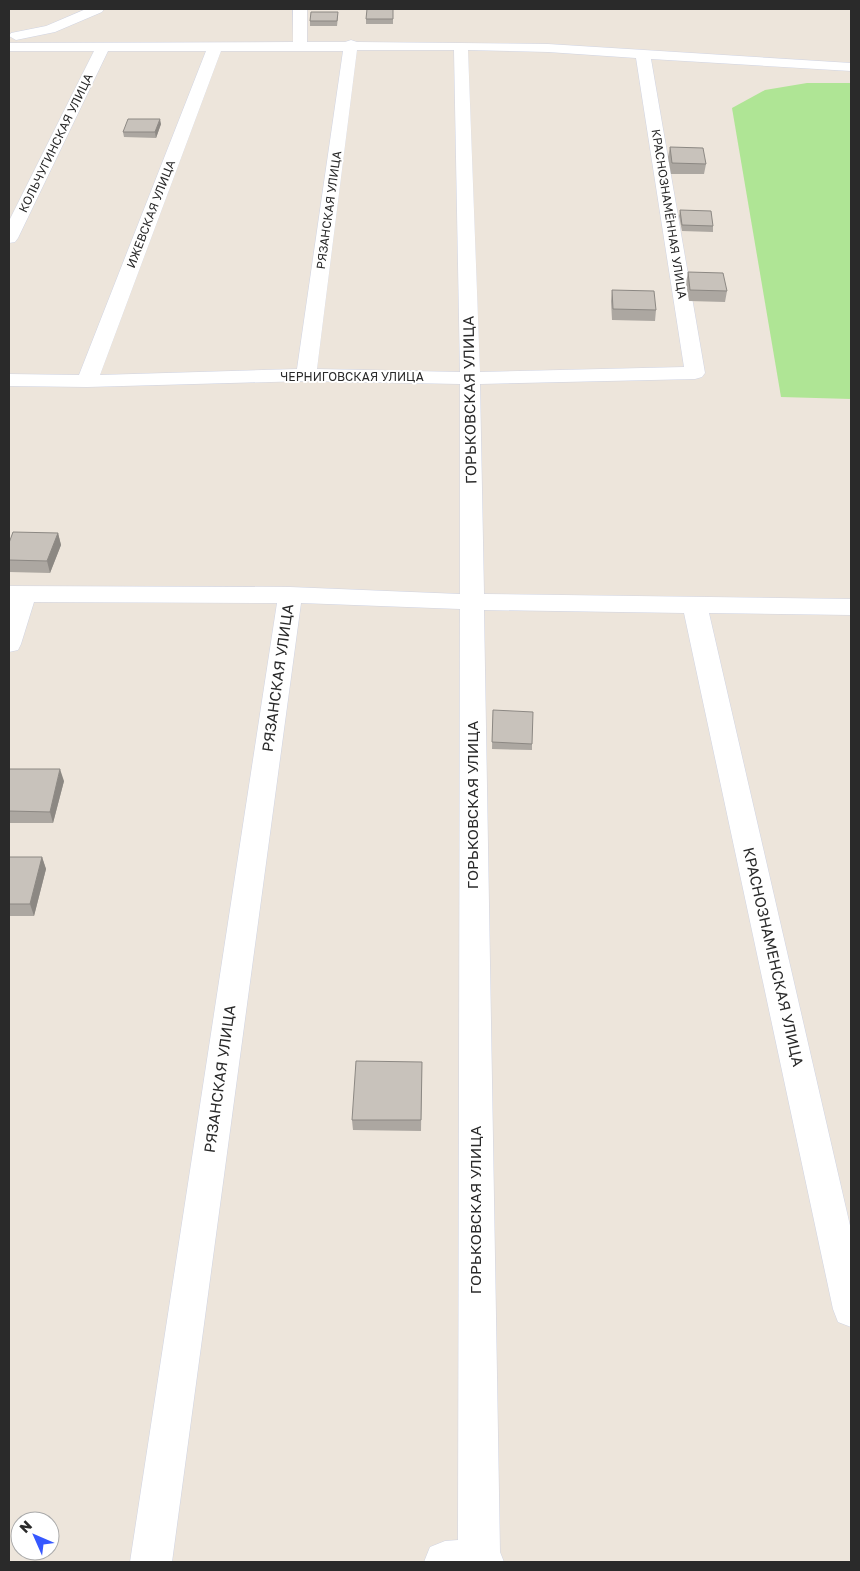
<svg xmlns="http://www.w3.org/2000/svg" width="860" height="1571" font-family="'Golos Text',sans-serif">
	<rect width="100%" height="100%" fill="#ede5db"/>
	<!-- green -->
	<path fill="#afe595" d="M807 83H851V399L781 397 732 108 765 90Z"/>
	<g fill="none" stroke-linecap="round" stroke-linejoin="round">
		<defs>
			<path id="minor" d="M86 9H104L102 12 55 32 16 40 9 36 11 33 46 26Z
				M293 9H307V42H345L351 40 357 42 548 44 851 63V71L651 59 705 373 702 377 695 379 480 384 484 594 851 599V615L709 613 851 1230V1327L838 1322 833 1309 684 613 484 610 500 1552 504 1562H424L430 1547 445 1541 458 1540 460 609 301 603 172 1562H130L277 603 34 602 21 644 18 650 9 652V586L290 587 460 594V384L306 381 87 387 9 386V374L79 375 206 51H108L18 238 15 242 9 243V221L94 51H9V43L293 42ZM357 50H454L460 372 317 369ZM468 50 548 52 636 58 684 367 480 372ZM221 51H343L297 369 100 375Z"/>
		</defs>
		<!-- minor casing -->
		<use href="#minor" stroke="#d0d4e3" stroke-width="1"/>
		<!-- minor -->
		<use href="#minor" fill="#fff" fill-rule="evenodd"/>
	</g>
	<!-- wall -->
	<path fill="#aca7a1" d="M393 9V24H366V19Z
		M338 16 337 26H310V21Z
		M161 124 156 138 124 137 123 132Z
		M670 147 706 164 704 174H671L668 157Z
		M680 210 713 226V232L682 231 679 216Z
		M688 272 727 291 725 302 689 301 686 283Z
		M612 290 656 310 655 321 612 320 611 301Z
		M58 533 61 545 50 573 9 572V543Z
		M493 710 532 744V750L492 749Z
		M9 769 64 781 53 823H9Z
		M9 857H42L46 869 34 916H9Z
		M422 1062 421 1131 353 1130 352 1120Z"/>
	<!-- shaded-wall -->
	<path fill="#8c8883" d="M160 119 161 124 156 138 155 132Z
		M58 533 61 545 50 573 47 561Z
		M60 769 64 781 53 823 50 812Z
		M42 857 46 869 34 916 30 904Z"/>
	<!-- building -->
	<path fill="#c8c2bb" stroke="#8c8883" d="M367 9H393V19H366Z
		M311 12H338L337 21H310Z
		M128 119H160L155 132H123Z
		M670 147 703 148 706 164 672 163Z
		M680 210 711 211 713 226 682 225Z
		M688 272 723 273 727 291 690 290Z
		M612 290 654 291 656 310 613 309Z
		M13 532 58 533 47 561 9 560V543Z
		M493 710 533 712 532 744 492 742Z
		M9 769H60L50 812 9 811Z
		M9 857H42L30 904H9Z
		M356 1061 422 1062 421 1120H352Z"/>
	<g text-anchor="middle" stroke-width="4" stroke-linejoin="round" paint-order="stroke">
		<!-- far-street labels -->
		<g font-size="12" fill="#2a2a2a" stroke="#fff">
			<text transform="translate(56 143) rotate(-64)" y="4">КОЛЬЧУГИНСКАЯ УЛИЦА</text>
			<text transform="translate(329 210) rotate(-82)" y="4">РЯЗАНСКАЯ УЛИЦА</text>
			<text transform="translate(151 214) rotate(-69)" y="4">ИЖЕВСКАЯ УЛИЦА</text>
			<text transform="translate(669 214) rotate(81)" y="4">КРАСНОЗНАМЁННАЯ УЛИЦА</text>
			<text x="352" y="381">ЧЕРНИГОВСКАЯ УЛИЦА</text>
		</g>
		<!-- street labels -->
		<g font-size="15" fill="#2a2a2a" stroke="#fff">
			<text transform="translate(470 400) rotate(-91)" y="5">ГОРЬКОВСКАЯ УЛИЦА</text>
			<text transform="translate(278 678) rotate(-82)" y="5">РЯЗАНСКАЯ УЛИЦА</text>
			<text transform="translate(473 805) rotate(-90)" y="5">ГОРЬКОВСКАЯ УЛИЦА</text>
			<text transform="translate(773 957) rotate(77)" y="5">КРАСНОЗНАМЕНСКАЯ УЛИЦА</text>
			<text transform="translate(220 1079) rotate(-82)" y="5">РЯЗАНСКАЯ УЛИЦА</text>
			<text transform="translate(476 1210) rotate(-90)" y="5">ГОРЬКОВСКАЯ УЛИЦА</text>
		</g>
	</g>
	<!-- border -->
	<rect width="860" height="1571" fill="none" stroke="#2a2a2a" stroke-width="20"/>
	<!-- north arrow -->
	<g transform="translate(35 1536) rotate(315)"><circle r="24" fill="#ffffff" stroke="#aaaaaa"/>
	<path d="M0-4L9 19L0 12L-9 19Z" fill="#3658ff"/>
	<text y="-8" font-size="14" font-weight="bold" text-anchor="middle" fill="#2a2a2a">N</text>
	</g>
</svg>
